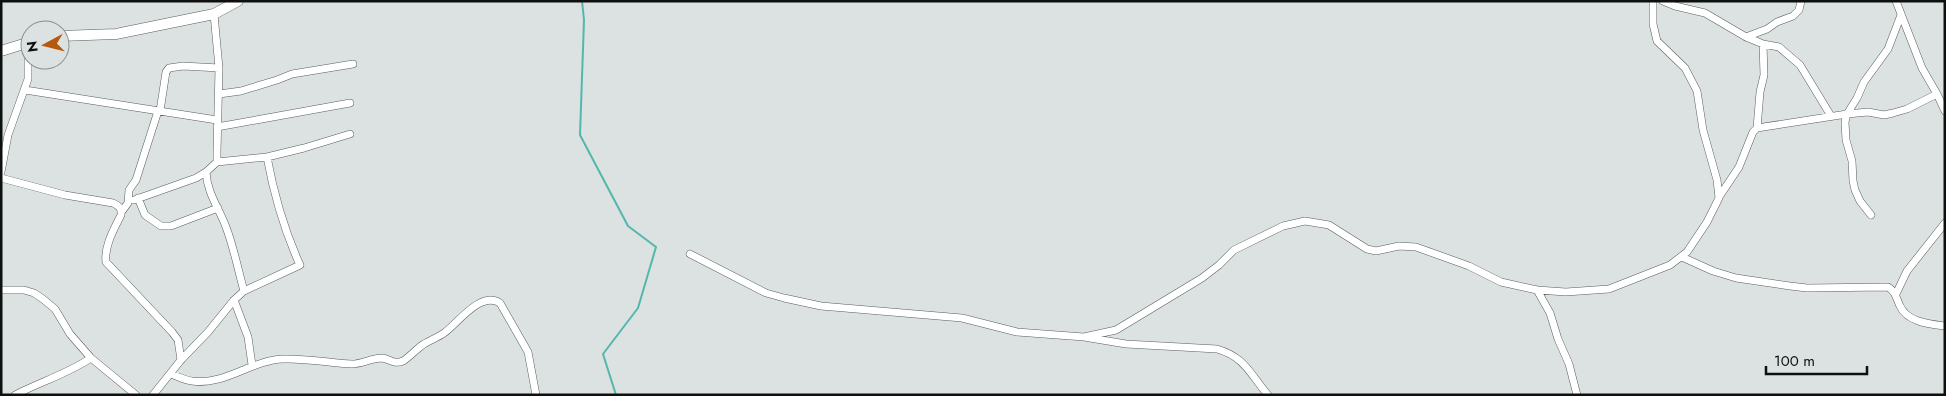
<svg xmlns="http://www.w3.org/2000/svg" width="1946" height="396" font-family="Jost,sans-serif">
	<rect width="100%" height="100%" fill="#dbe2e1"/>
	<g fill="none" stroke-linecap="round" stroke-linejoin="round">
		<!-- stream -->
		<path stroke="#53b7ac" stroke-width="2" d="M582 1 584 20 580 135 628 226 656 247 638 308 603 354 616 395"/>
		<defs>
			<path id="street" d="M1663 1 1675 6 1705 13 1746 37 1763 44 1779 47 1800 65 1831 116
				M1896 1 1922 68 1937 94 1945 111
				M214 14 219 68 217 152V162L206 172C207 193 219 208 226 227 234 248 238 270 244 291
				M1746 37 1767 29 1777 22 1793 16 1799 10 1801 1
				M25 90 217 120
				M219 94 241 91 277 80 292 74 353 64
				M160 111 166 72 169 68 183 66 219 68
				M217 127 350 103
				M1757 128 1760 92 1764 75 1763 44
				M217 162 267 157 304 148 350 134
				M1 172 8 135 28 79V42
				M1 178 65 195 113 203C119 206 122 208 121 215 114 229 104 246 106 262L172 332 178 340 181 360
				M1719 197 1739 167 1753 132 1757 128 1847 114 1868 112 1884 115 1893 113 1907 109 1937 94
				M138 198 145 215 161 226H171L218 208
				M134 200 196 178 206 172
				M122 211 128 203 129 190 136 180 158 111
				M1871 215 1860 201 1855 190 1853 181 1852 161 1846 140 1845 122 1847 114 1857 98 1864 82 1888 49 1901 15
				M690 254 766 293 784 298 821 306 962 318 1017 332 1084 337 1126 344 1217 349C1245 357 1250 374 1268 395
				M1682 257 1713 271 1736 278 1790 286 1807 288 1888 287C1896 292 1896 298 1900 306 1907 322 1929 324 1945 326
				M1 290H24L34 293 43 299 55 309 70 334 91 358 136 395
				M1537 290 1550 313 1558 339 1569 364 1577 395
				M1896 294 1907 271 1945 223
				M234 300 248 337 252 365
				M1084 337 1116 330 1202 278 1219 265 1234 250 1283 226 1305 221 1329 225 1367 249 1376 251 1399 246 1416 247 1469 266 1501 282 1537 290 1566 292 1609 289 1670 265 1687 252 1707 222 1719 198 1717 180 1703 130 1697 91 1685 68 1657 41 1653 24V1
				M170 374C177 376 185 380 192 381 224 386 252 360 283 359 306 358 329 363 352 364 362 364 372 358 382 358 390 359 394 365 403 361 411 356 416 349 424 344 430 340 437 338 444 333 457 324 481 290 500 303L528 352 536 395
				M15 395C40 382 67 374 91 358
				M153 395 181 360 208 332 234 300 244 291 300 265C284 230 274 195 267 157"/>
			<path id="secondary" d="M60 36 116 34 214 14 238 1
				M1 51 30 42"/>
		</defs>
		<!-- street casing -->
		<use href="#street" stroke="#585e5d" stroke-width="8"/>
		<!-- secondary casing -->
		<use href="#secondary" stroke="#585e5d" stroke-width="11"/>
		<!-- street -->
		<use href="#street" stroke="#fff" stroke-width="7"/>
		<!-- secondary -->
		<use href="#secondary" stroke="#fff" stroke-width="10"/>
	</g>
	<!-- border -->
	<rect width="1946" height="396" fill="none" stroke="#0d100f" stroke-width="5"/>
	<!-- north arrow -->
	<g transform="translate(45 45) rotate(263)"><circle r="24" fill="#dbe2e1" stroke="#898e8d"/>
	<path d="M0-4L9 19L0 12L-9 19Z" fill="#b7580f"/>
	<text y="-8" font-size="14" font-weight="bold" text-anchor="middle" fill="#0d100f">N</text>
	</g>
	<!-- scale -->
	<path d="M1766 366v8h101v-8" fill="none" stroke="#0d100f" stroke-width="2.5"/>
	<text x="1774" y="366" font-size="15" fill="#0d100f" stroke="#dbe2e1" stroke-width="4" paint-order="stroke">100 m</text>
</svg>
